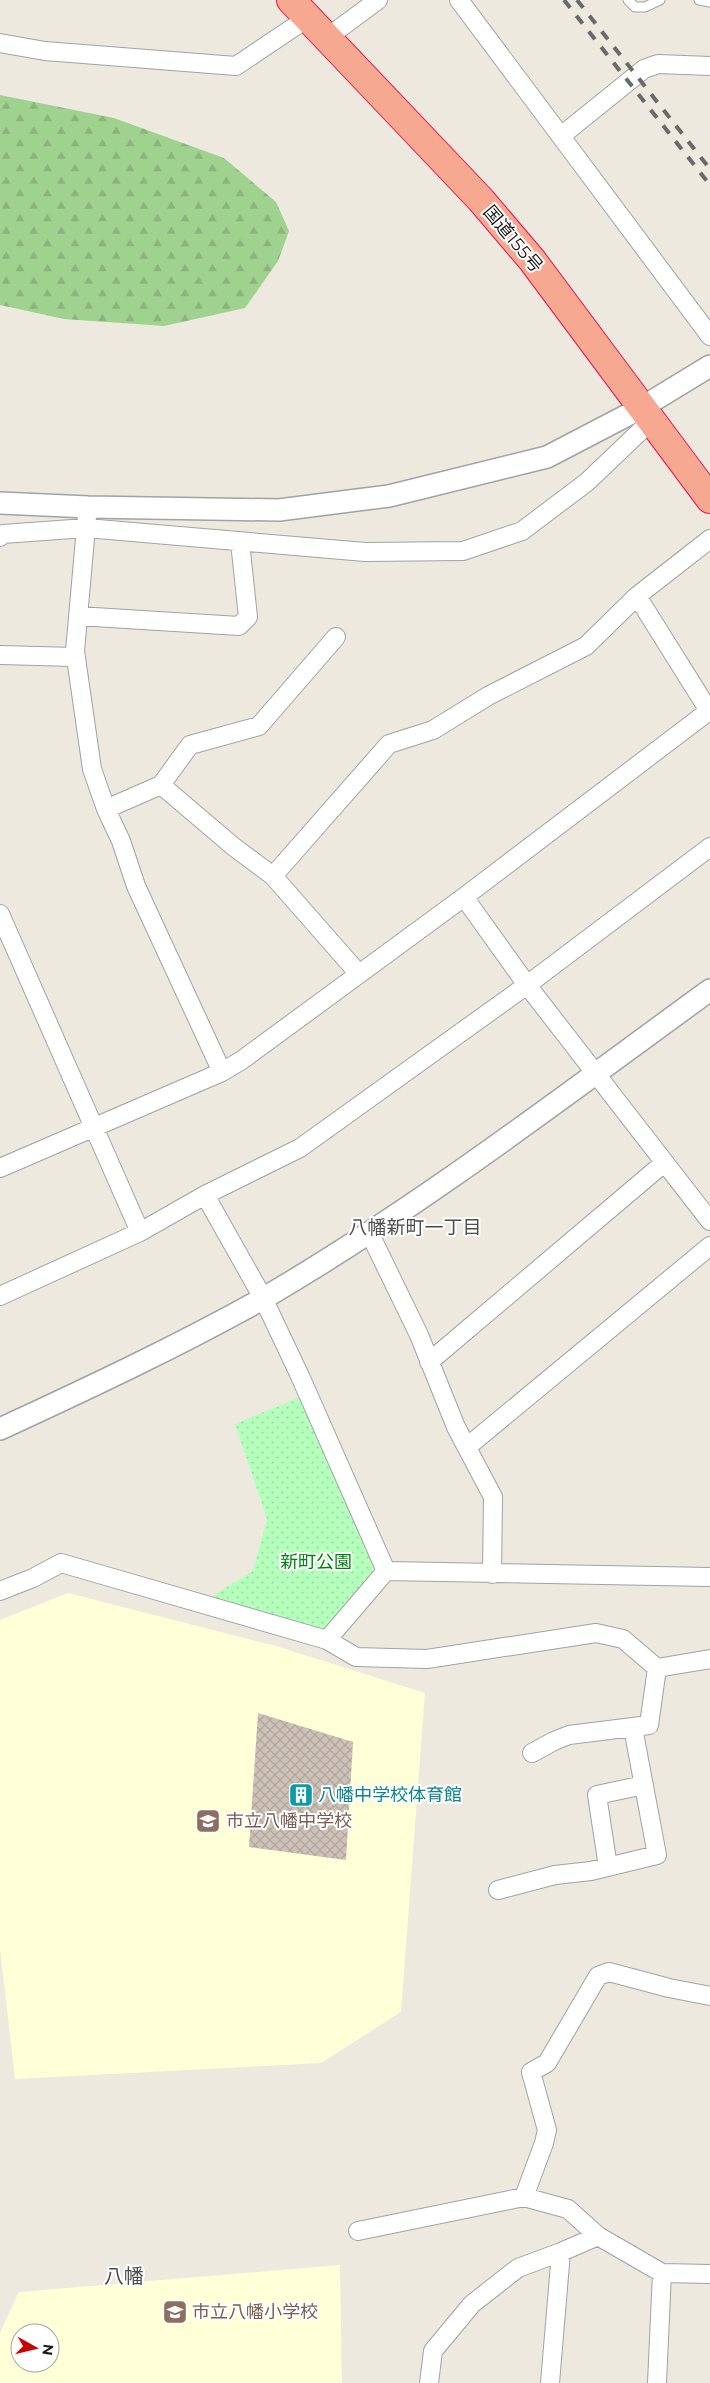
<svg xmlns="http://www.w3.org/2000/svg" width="710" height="2383" font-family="Montserrat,'Noto Sans JP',sans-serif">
	<defs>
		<pattern id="forest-firs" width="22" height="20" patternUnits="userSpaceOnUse" patternTransform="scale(1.25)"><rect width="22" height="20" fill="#a0d28f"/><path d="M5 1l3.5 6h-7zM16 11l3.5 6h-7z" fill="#89b47b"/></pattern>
		<pattern id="park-dots" width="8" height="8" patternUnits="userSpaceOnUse" patternTransform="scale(1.25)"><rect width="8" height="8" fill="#b4ffbc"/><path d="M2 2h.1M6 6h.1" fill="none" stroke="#9adaa1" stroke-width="1.8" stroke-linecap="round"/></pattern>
		<pattern id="building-cross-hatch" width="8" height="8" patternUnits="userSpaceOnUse" patternTransform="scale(1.25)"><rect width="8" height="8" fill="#cec2b8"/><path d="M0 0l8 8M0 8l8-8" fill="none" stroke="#b0a69e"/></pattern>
	</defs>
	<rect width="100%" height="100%" fill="#eee9de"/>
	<!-- education -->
	<path fill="#feffd6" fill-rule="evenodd" d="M68 1593 276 1646 425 1693 401 2012 321 2063 15 2079 0 1949V1620Z
		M340 2265 342 2383H0V2333L19 2292ZM20 2333H50V2363H20Z"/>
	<!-- forest -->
	<path fill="url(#forest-firs)" d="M0 95 114 118 224 158 276 202 289 231 278 261 245 308 164 326 64 319 0 305Z"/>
	<!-- park -->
	<path fill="url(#park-dots)" d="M307 1394 386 1571 327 1640 201 1603 253 1571 267 1519 235 1424Z"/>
	<!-- building -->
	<path fill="url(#building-cross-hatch)" d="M258 1713 353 1742 346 1860 249 1847Z"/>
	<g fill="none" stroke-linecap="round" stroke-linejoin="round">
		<defs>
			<path id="service" d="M628 0 635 7H645L660 0
				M699 0 710 2"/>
			<path id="minor" d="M459 0 710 336
				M328 37 378 0
				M0 43 45 51 236 66 309 17
				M561 136 644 69 658 64 710 66
				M87 516 75 651 92 769 106 809 121 841 136 886 222 1072
				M0 537 3 534 86 528 365 552 463 551 522 531 587 482 651 421
				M637 596 709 711
				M78 616 239 626 248 617 240 542
				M0 655 75 657
				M161 785 190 745 259 726 336 637
				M106 809 161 785 234 847 273 876 359 974
				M273 876 389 744 433 730 488 696 586 646 637 596 710 539
				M464 897 527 985 710 1221
				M0 914 140 1232
				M0 1168 222 1072 242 1060 464 897 709 711 710 713
				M205 1195 263 1298 300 1376 386 1571
				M369 1232 419 1335 456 1427 493 1497 492 1574
				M0 1296 140 1232 205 1195 300 1148 527 985 710 847
				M429 1362 664 1163
				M467 1447 710 1246
				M386 1571 710 1577
				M0 1591 33 1578 61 1563 327 1640 386 1571
				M327 1640 356 1657 427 1659 596 1633 623 1639 657 1668 710 1659
				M532 1753 554 1741 569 1735 649 1725 657 1668
				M608 1867 597 1795 644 1785
				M498 1890 555 1875 591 1871 657 1855 633 1728
				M524 2197 544 2143 547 2130 531 2072 547 2063 598 1976 609 1972 669 1988 710 1996
				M358 2231 524 2197 568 2209 598 2236 662 2273 710 2274
				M429 2383 433 2351 472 2304 518 2268 561 2252
				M550 2383 561 2252 598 2236
				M657 2383 662 2273"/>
			<path id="tertiary" d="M0 503 88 507 279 510 389 496 547 457 641 408 710 366
				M0 1429C89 1388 178 1346 264 1298 420 1207 564 1096 710 990"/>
			<path id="trunk" d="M291 0 481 200 532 260 710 499"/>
		</defs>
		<!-- service casing -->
		<use href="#service" stroke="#a2a2a2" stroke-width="11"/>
		<!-- minor casing -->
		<use href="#minor" stroke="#a2a2a2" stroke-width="20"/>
		<!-- tertiary casing -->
		<use href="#tertiary" stroke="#a2a2a2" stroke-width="24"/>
		<!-- trunk casing -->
		<use href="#trunk" stroke="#e51255" stroke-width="30"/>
		<!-- service -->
		<use href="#service" stroke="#fff" stroke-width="9"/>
		<!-- minor -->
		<use href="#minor" stroke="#fff" stroke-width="18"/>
		<!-- tertiary -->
		<use href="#tertiary" stroke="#fff" stroke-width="21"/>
		<!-- trunk -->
		<use href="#trunk" stroke="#f7a890" stroke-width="28"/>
		<!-- rail -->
		<path stroke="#696969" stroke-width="4" stroke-dasharray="10 10" stroke-linecap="butt" d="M564 0 710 185
			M577 0 710 169"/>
	</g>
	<!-- icons -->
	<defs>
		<symbol id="building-square" viewBox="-11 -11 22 22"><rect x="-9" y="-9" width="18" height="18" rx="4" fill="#0f9aa8" stroke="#fff"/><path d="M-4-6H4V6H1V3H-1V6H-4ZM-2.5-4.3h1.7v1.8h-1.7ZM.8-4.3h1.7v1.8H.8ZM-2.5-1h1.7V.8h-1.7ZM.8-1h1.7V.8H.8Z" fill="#fff"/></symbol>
		<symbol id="school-square" viewBox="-11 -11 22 22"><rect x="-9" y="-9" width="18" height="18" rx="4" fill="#8d6e63" stroke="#fff"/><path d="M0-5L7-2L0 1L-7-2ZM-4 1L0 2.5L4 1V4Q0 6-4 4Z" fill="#fff"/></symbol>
	</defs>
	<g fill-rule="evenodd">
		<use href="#building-square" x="287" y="1781" width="28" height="28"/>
		<use href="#school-square" x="194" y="1807" width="28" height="28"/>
		<use href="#school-square" x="161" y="2298" width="28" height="28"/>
	</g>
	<g text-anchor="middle" stroke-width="4" stroke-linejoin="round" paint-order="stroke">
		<!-- street labels -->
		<g font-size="18" fill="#1b1b1b" stroke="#fff">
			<text transform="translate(513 239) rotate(50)" y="6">国道155号</text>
		</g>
		<!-- park labels -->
		<g font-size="18" fill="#00810f" stroke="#fff">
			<text x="316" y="1568">新町公園</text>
		</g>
		<!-- culture labels -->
		<g font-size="18" fill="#0d838f" stroke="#fff" text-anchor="start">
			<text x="318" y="1801">八幡中学校体育館</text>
		</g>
		<!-- education labels -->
		<g font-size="18" fill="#785e54" stroke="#fff" text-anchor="start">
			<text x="226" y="1827">市立八幡中学校</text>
			<text x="192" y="2318">市立八幡小学校</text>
		</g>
		<!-- neighbourhood labels -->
		<g font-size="19" fill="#4e4e4e" stroke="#fff">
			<text x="415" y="1234">八幡新町一丁目</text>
		</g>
		<!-- quarter labels -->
		<g font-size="20" fill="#4e4e4e" stroke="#fff">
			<text x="124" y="2283">八幡</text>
		</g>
	</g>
	<!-- north arrow -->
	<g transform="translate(35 2348) rotate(98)"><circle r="24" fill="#ffffff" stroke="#a4a4a4"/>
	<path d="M0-4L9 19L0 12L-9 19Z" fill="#c50500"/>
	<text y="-8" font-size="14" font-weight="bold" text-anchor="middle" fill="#1b1b1b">N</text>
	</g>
</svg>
